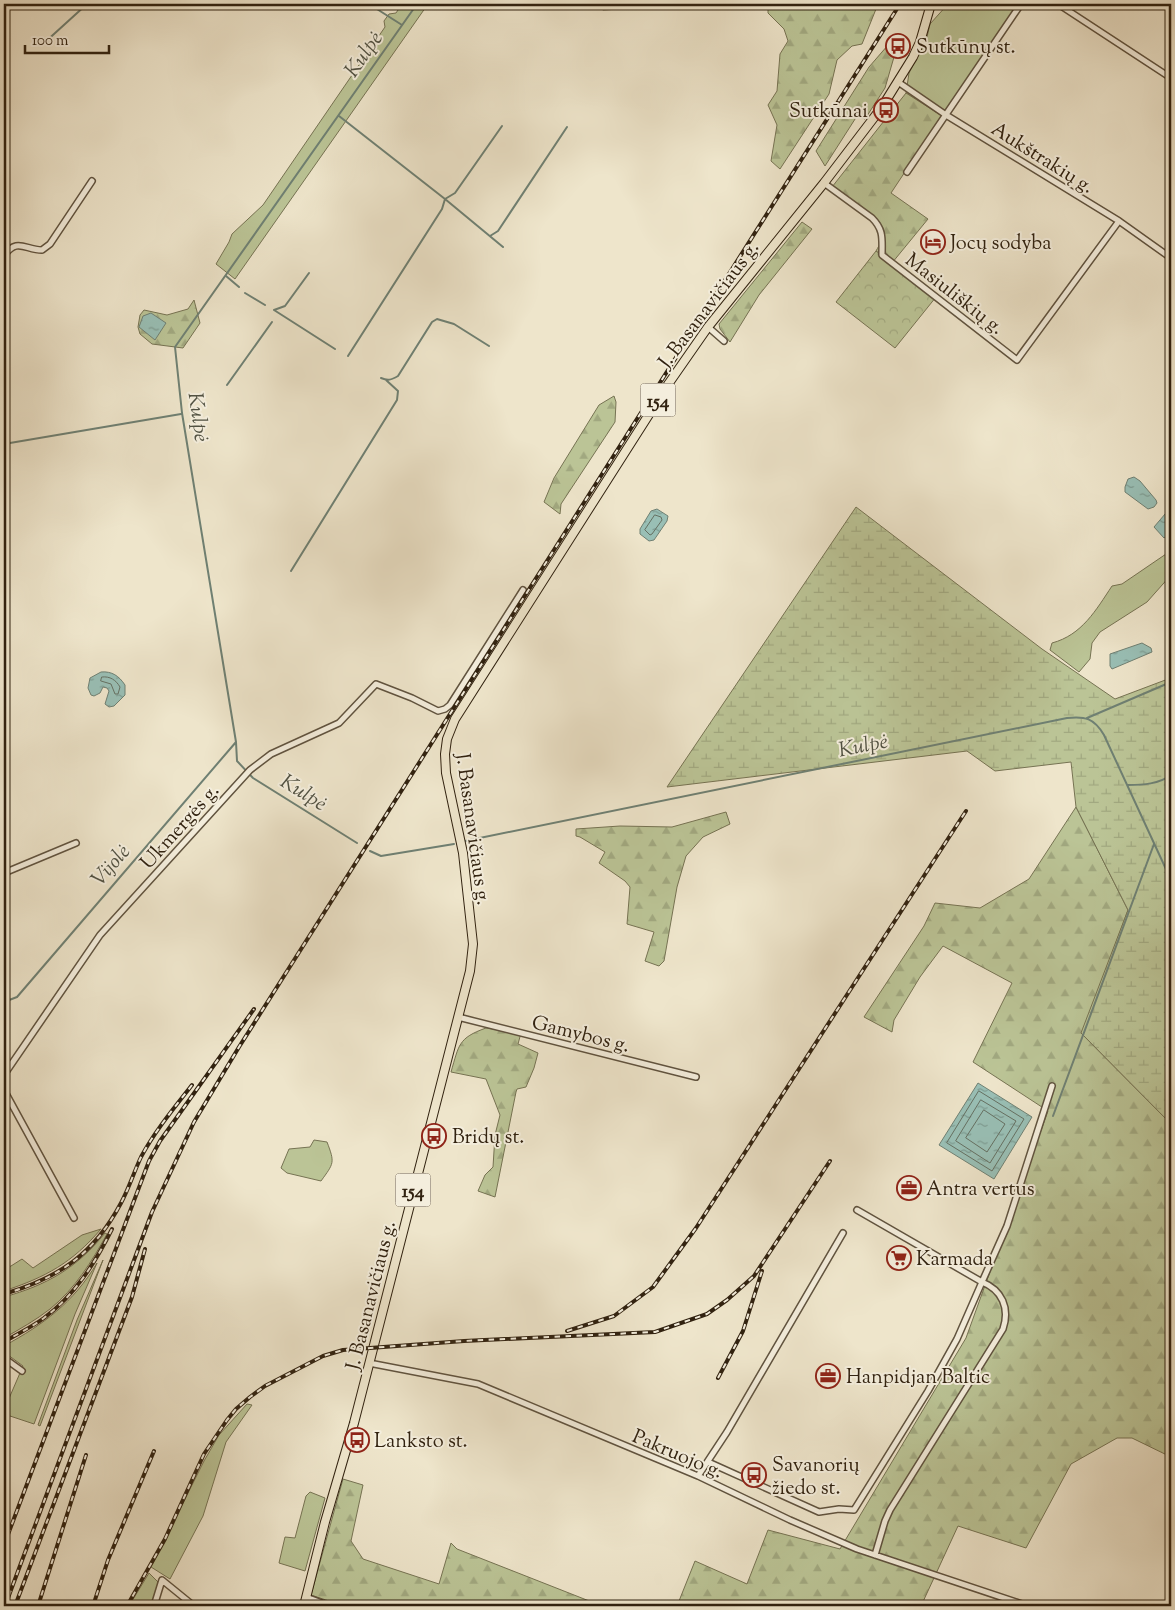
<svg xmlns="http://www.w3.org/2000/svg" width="1175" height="1610" font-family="'Sorts Mill Goudy',serif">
	<defs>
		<pattern id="forest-firs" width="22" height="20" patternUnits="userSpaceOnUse" patternTransform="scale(1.25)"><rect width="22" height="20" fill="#bbc496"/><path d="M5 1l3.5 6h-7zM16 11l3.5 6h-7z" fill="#a1a880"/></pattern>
		<pattern id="wetland-marsh" width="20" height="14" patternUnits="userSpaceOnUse" patternTransform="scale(1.25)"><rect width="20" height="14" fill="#bbc496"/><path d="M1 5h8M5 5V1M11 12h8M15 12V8" fill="none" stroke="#a1a880"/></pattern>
		<pattern id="park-crowns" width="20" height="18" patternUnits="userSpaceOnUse" patternTransform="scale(1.25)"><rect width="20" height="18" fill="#bbc496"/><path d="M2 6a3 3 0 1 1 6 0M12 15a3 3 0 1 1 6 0" fill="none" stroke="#a1a880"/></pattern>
		<pattern id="water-ripples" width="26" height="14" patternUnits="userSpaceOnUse" patternTransform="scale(1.25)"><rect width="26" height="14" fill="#99bfb5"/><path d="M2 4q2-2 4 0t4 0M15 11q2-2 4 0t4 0" fill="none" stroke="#7d9b92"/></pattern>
	</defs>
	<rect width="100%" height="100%" fill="#eee5cb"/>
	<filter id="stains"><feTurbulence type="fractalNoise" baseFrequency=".004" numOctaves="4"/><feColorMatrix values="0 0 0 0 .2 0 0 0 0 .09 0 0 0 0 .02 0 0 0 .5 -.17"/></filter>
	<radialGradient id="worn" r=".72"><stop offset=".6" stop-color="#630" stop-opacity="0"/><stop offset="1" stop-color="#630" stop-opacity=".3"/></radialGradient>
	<!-- green -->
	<path fill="#bbc496" stroke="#767353" d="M402 4H428L235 279 216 264 229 242 232 234 263 205 385 27 384 21 389 14 396 13Z
		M948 4H1018L942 116 906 93 909 73 927 37 930 24Z
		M1166 554 1171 561V575L1147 602 1100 632 1092 643 1090 659 1079 672 1050 650 1052 643C1082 635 1096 610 1112 586L1122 584Z
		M314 1140 327 1142C335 1163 334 1163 321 1181L287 1173 281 1168 289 1149 310 1147Z
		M101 1229C72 1263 46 1277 4 1291V1269L11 1266 22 1259 33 1268 82 1235Z
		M105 1233 107 1234C92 1261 75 1289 50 1309 36 1320 20 1329 4 1338V1297C47 1285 77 1268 105 1233Z
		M103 1260 40 1426 38 1425 77 1320Z
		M97 1263 75 1314 34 1424 4 1414V1410L23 1366 4 1352V1346C44 1324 73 1303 97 1263Z
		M247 1404 252 1405 226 1442 203 1516 170 1579 151 1567 204 1461 219 1435Z
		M310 1492 325 1498 305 1571 279 1563 285 1537 295 1538 306 1496Z
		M149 1573 159 1583 152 1606H129Z"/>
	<!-- forest -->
	<path fill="url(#forest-firs)" stroke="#767353" d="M595 4H707L603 10Z
		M769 4H878L862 44 852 46 837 60 829 94 780 169 771 161 777 125 768 105 777 91 780 54 788 41 784 29 768 13V5Z
		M895 37 900 39 893 56 894 57 885 88 865 119 857 116 825 166 816 151 869 67Z
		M906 93 942 116 891 193 928 219 892 263 876 251C884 237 888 232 877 219L832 187Z
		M802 222 812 229 759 295 730 342 720 329 719 324Z
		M194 300 200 323 183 348 152 344 140 334 138 327 140 315 144 310 167 315 188 309Z
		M614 396 616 402 615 422 561 504 560 514 544 502 554 478 599 405Z
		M1076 807 1128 910 1082 1034 1171 1124V1457L1132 1438H1117L1071 1464 1026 1548 958 1526 921 1606H677L695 1561 747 1584 768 1530 840 1549 966 1338 1048 1111 973 1062 1012 983 943 946 920 977 894 1020 892 1032 864 1017 924 926 935 903 980 908 1029 879Z
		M726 812 730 824 703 837 686 856 677 887 664 961 659 966 645 961 654 932 627 924 630 887 625 881 599 863 605 852 580 837 576 836V829L620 826 672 827Z
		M486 1028 521 1033 518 1044 538 1053 534 1068 526 1087 517 1089 516 1092 495 1197 478 1191 485 1175 493 1167 495 1135 500 1115 486 1079 451 1072C459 1045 458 1038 486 1028Z
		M343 1479 363 1485 351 1541 363 1559 439 1584 451 1543 457 1549 602 1606H344L311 1595Z"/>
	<!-- wetland -->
	<path fill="url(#wetland-marsh)" stroke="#767353" d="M856 507 1042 649 1115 699 1168 679 1171 674V1124L1081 1033 1128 910 1076 807 1071 762 995 771 967 751 667 787Z"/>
	<!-- park -->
	<path fill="url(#park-crowns)" stroke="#767353" d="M876 251 936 297 895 348 836 302Z"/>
	<!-- water -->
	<path fill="url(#water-ripples)" stroke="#6f8073" d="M151 313 166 323 155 340 139 327 143 316Z
		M1134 477 1140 481 1156 500 1157 503 1154 507 1148 509 1125 492V487L1128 479Z
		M1171 507V532L1164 538 1154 527Z
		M657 509 668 516 667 521 654 540 649 541 640 534V529L651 511Z
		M1142 643 1151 648 1152 652 1112 669 1110 666V654Z
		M101 672C112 671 119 676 125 685V695L114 706 109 707 105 704 109 691 107 688 103 687 100 693 94 696 91 695 88 688 90 678Z
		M978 1083 1032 1117 994 1179 939 1145Z"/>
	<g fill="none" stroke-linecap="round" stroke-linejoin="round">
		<!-- shore -->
		<path stroke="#657062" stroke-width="1" d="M655 515 661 517 662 520 652 534 650 535 645 530Z
			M102 677C110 676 116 680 120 687L118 694H115L111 684 101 681Z
			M979 1091 1024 1119 992 1171 947 1143Z
			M981 1100 1016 1121 990 1163 956 1141Z
			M984 1110 1005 1124 987 1152 966 1138Z"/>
		<!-- stream -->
		<path stroke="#6f8073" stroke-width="2" d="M369 4 402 25
			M43 44 87 4
			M339 116 445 199 503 247
			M490 236 498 231 567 127
			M226 276 239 287
			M245 293 265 305
			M274 310 335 349
			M274 310 285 306 309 273
			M348 356 442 209 445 199 455 193 502 126
			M381 378C388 381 391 380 398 376L432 322 437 319 454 324 489 346
			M227 385 272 322
			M4 444 181 414
			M291 571 397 400 398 391 386 380
			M1087 718 1171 682
			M1128 785C1143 785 1159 784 1171 775
			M465 841 1067 718C1085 716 1094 718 1104 735L1171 880
			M357 843 253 778 237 761 236 742 182 413 175 347 417 4
			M370 851 381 856 454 844
			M4 1002 17 997 236 742
			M1053 1116 1154 844"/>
		<defs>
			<path id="minor" d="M1058 4 1171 78
				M898 82 946 115 1119 221 1171 258
				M907 172 1021 4
				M824 183 872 218C884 230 882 239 882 255L1017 360 1119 221
				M4 256C17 237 25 250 42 250L50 244 92 181
				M708 327 724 341
				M4 873 76 843
				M458 1017 696 1077
				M4 1075 100 935 250 770 271 754 339 723 376 684 412 698 438 711 445 709 450 705 523 590
				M4 1090 74 1218
				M4 1358 22 1371
				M369 1363 478 1384 698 1476 790 1520 857 1549 1028 1606
				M708 1462 819 1512 839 1509 854 1510 928 1391 957 1339 982 1282 857 1210
				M698 1476 727 1432 843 1233
				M875 1555 885 1521 890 1510 1003 1329C1010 1308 1002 1290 982 1282L1007 1226 1052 1086
				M306 1597 330 1606
				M154 1606 162 1580 194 1606"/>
			<path id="primary" d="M304 1606 325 1522 354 1423 470 971 473 944 463 853 446 773 445 754 447 739 455 719 669 383 708 327 824 183 882 107 913 57 920 42 931 4"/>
		</defs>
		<!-- minor casing -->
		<use href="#minor" stroke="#60533f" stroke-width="8"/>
		<!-- primary casing -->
		<use href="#primary" stroke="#312210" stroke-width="10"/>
		<!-- minor -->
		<use href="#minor" stroke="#f4eedd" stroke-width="5"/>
		<!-- primary -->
		<use href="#primary" stroke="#eee5cb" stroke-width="8"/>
		<defs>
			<path id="rail" d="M4 1294C59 1278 94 1254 121 1203 129 1188 134 1172 141 1157 155 1131 174 1108 192 1085
				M567 1331 614 1316 653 1287 696 1228 966 811
				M4 1342C17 1334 32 1327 44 1318 75 1295 95 1263 112 1229
				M718 1378 743 1331 762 1271
				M4 1545 149 1161 160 1141 254 1009
				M5 1606 152 1212 194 1122 239 1047 900 4
				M15 1606 132 1297 145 1249
				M38 1606 86 1455
				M93 1606 108 1560 154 1451
				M127 1606 165 1539 204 1454 227 1420 236 1409 250 1397 265 1386 323 1356 343 1350 464 1341 655 1332 707 1314 727 1300 754 1276 830 1161"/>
		</defs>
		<!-- rail casing -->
		<use href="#rail" stroke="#312210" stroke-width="4"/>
		<!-- rail -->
		<use href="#rail" stroke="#f4eedd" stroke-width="2" stroke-dasharray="5.5" stroke-linecap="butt"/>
	</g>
	<!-- icons -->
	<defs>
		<symbol id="bus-ring" viewBox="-11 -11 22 22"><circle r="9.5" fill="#f4eedd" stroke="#8f2418" stroke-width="1.5"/><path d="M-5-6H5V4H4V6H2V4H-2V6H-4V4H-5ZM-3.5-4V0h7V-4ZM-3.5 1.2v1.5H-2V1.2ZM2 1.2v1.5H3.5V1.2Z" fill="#8f2418"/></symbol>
		<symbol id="hotel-ring" viewBox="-11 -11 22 22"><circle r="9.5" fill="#f4eedd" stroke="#8f2418" stroke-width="1.5"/><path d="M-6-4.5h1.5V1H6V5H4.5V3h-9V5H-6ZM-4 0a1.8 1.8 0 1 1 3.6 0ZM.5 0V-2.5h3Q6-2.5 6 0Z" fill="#8f2418"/></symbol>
		<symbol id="office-ring" viewBox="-11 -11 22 22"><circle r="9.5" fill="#f4eedd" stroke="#8f2418" stroke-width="1.5"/><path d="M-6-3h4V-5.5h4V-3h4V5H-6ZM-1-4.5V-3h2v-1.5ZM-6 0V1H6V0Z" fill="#8f2418"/></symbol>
		<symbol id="supermarket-ring" viewBox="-11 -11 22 22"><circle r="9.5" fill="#f4eedd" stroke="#8f2418" stroke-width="1.5"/><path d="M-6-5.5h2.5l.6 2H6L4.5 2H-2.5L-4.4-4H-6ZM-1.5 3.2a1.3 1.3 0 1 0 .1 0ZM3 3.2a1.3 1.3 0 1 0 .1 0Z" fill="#8f2418"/></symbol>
	</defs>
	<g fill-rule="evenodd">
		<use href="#bus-ring" x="884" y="32" width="28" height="28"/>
		<use href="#bus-ring" x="872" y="96" width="28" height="28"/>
		<use href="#hotel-ring" x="919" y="228" width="28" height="28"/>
		<use href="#bus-ring" x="420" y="1122" width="28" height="28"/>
		<use href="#office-ring" x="895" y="1174" width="28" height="28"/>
		<use href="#supermarket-ring" x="885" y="1244" width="28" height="28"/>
		<use href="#office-ring" x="814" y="1362" width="28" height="28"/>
		<use href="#bus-ring" x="343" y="1426" width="28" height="28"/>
		<use href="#bus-ring" x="740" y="1461" width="28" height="28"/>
	</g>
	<g text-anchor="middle" stroke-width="4" stroke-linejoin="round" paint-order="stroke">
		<!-- shield labels -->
		<g fill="#f4eedd" stroke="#6c5f4e" stroke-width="1">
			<rect x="640.5" y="383.5" width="35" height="33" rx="4"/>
			<rect x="395.5" y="1173.5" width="35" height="33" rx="4"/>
		</g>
		<g font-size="19" font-weight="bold" fill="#312210">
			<text x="658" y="407">154</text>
			<text x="413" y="1197">154</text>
		</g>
		<!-- poi labels -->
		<g font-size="20" fill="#312210" stroke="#f4eedd" text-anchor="start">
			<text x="916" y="53">Sutkūnų st.</text>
			<text x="868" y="117" text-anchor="end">Sutkūnai</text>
			<text x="950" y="249">Jocų sodyba</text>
			<text x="452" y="1143">Bridų st.</text>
			<text x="926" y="1195">Antra vertus</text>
			<text x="916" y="1265">Karmada</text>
			<text x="846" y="1383">Hanpidjan Baltic</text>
			<text x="374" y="1447">Lanksto st.</text>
			<text x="772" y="1471">Savanorių<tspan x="772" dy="23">žiedo st.</tspan></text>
		</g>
		<!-- street labels -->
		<g font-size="20" fill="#312210" stroke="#f4eedd">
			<text transform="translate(1043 157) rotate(32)" y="7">Aukštrakių g.</text>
			<text transform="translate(955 293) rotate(38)" y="7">Masiuliškių g.</text>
			<text transform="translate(708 304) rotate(-53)" y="7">J. Basanavičiaus g.</text>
			<text transform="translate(179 826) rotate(-48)" y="7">Ukmergės g.</text>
			<text transform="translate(474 829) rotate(82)" y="7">J. Basanavičiaus g.</text>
			<text transform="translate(581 1033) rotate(14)" y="7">Gamybos g.</text>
			<text transform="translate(370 1295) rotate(-76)" y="7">J. Basanavičiaus g.</text>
			<text transform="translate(678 1453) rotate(23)" y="7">Pakruojo g.</text>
		</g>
		<!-- water labels -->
		<g font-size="21" font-style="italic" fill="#505142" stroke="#f4eedd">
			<text transform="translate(363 54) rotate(-55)" y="7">Kulpė</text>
			<text transform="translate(199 417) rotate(82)" y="7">Kulpė</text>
			<text transform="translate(863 745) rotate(-11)" y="7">Kulpė</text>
			<text transform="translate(304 792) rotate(32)" y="7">Kulpė</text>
			<text transform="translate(110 865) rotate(-49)" y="7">Vijolė</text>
		</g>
	</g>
	<!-- margin -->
	<rect width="1175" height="1610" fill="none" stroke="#eee5cb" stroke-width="20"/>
	<rect x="5" y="5" width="1165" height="1600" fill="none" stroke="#312210" stroke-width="2.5"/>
	<rect x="10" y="10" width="1155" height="1590" fill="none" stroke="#312210"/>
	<!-- scale -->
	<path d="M25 45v8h84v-8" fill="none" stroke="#312210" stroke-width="2.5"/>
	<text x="32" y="45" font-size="15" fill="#312210" stroke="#f4eedd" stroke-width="4" paint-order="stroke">100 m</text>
	<rect width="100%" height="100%" filter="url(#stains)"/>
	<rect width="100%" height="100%" fill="url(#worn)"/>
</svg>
